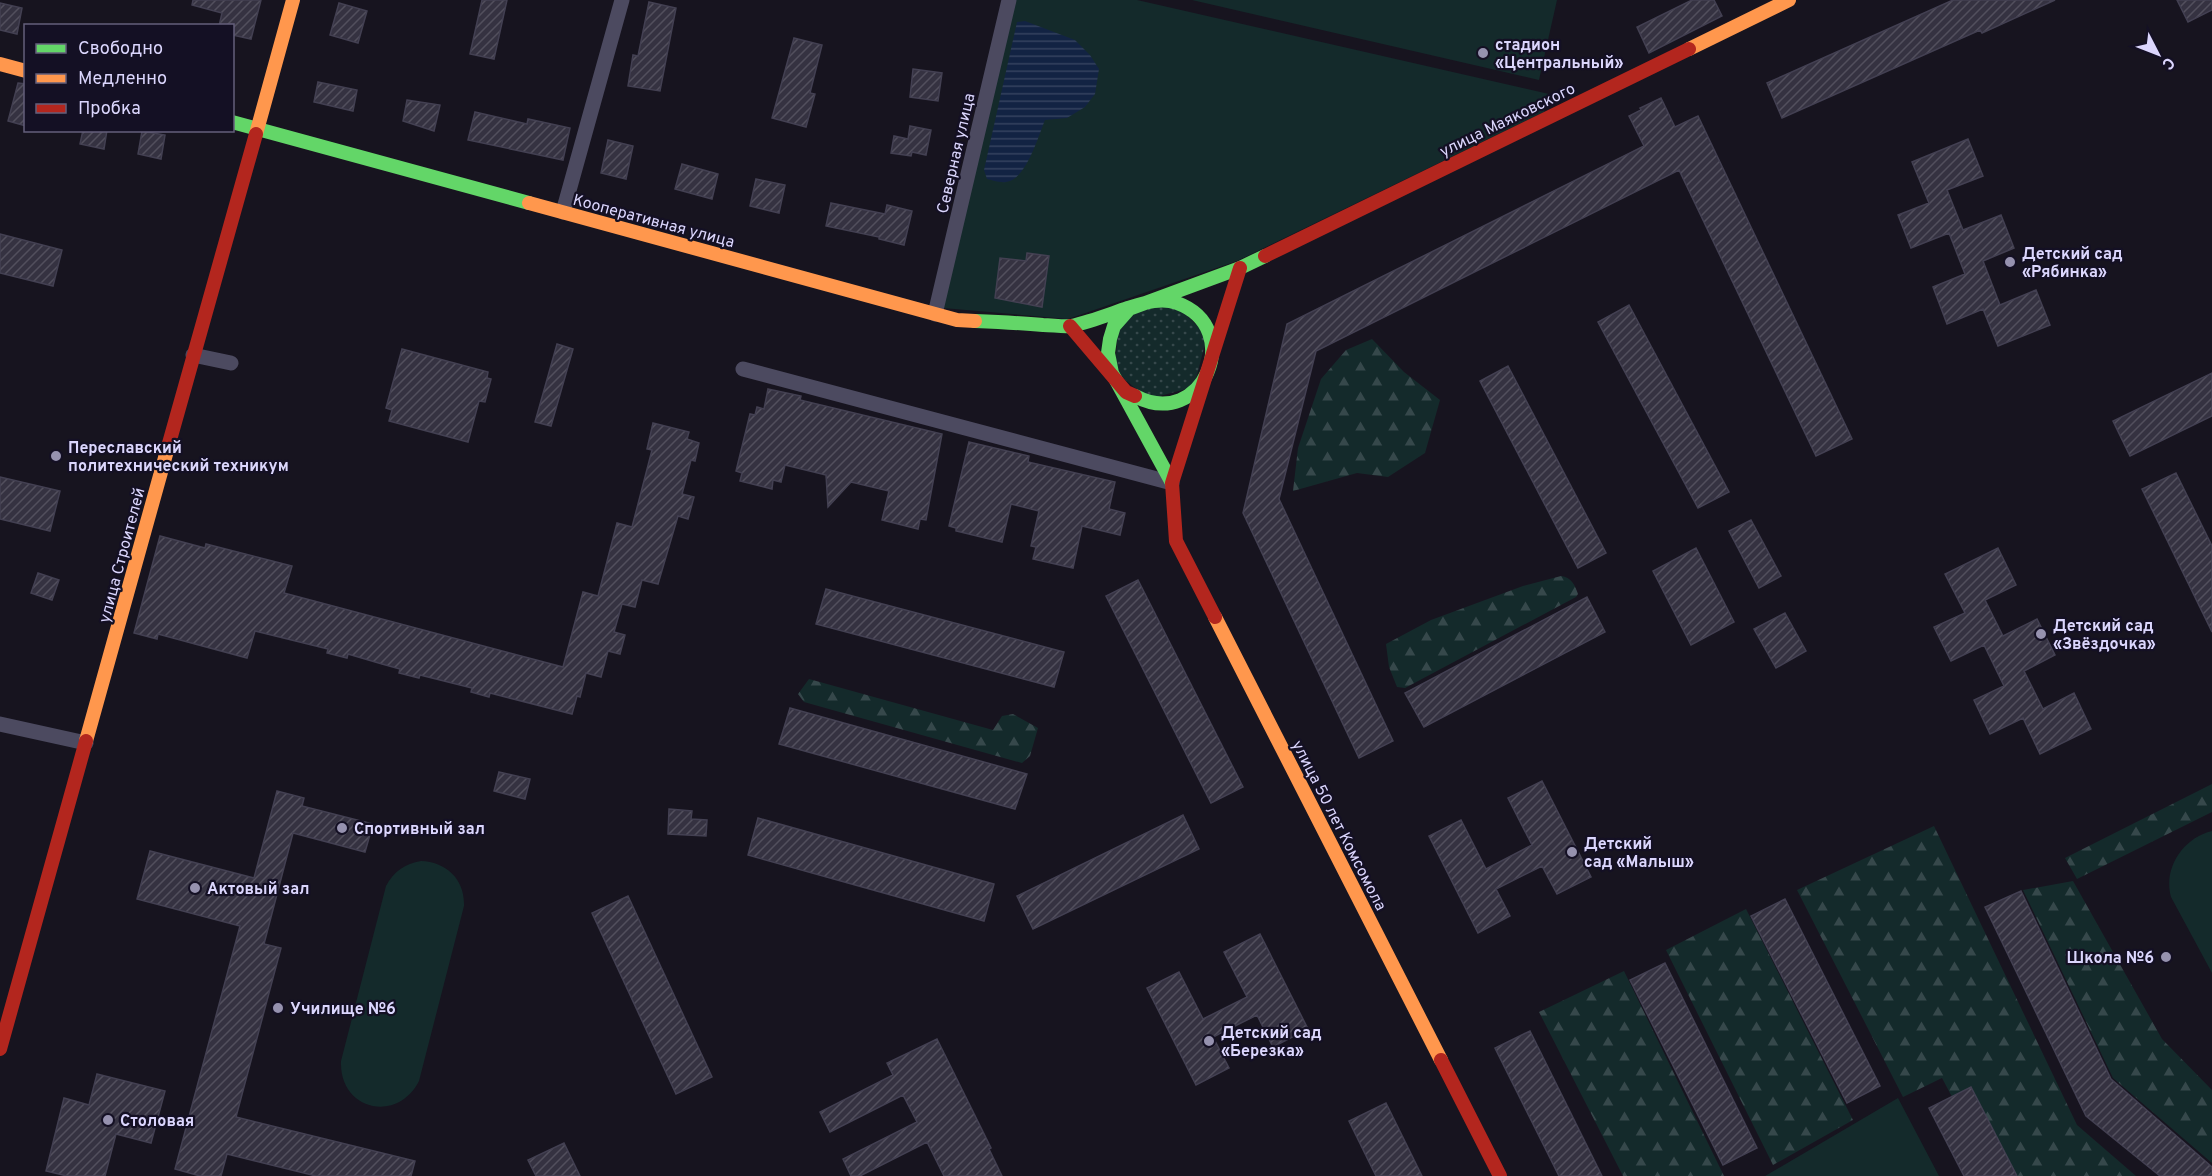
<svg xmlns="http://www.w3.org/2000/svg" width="2212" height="1176" font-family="Overpass,sans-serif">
	<defs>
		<pattern id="grass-dots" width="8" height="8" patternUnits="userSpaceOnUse" patternTransform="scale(1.5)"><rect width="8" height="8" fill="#142a2b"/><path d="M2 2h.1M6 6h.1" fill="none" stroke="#36484b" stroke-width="1.8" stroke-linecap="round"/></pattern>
		<pattern id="forest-firs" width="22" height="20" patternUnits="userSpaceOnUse" patternTransform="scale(1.5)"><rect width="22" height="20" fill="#142a2b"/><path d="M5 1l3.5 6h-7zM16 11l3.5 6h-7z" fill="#36484b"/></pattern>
		<pattern id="water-rules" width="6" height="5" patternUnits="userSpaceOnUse" patternTransform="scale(1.5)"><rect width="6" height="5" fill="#122343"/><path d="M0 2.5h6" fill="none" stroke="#34425f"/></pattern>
		<pattern id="building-hatch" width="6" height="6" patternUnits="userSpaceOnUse" patternTransform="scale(1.5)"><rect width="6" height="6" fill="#353241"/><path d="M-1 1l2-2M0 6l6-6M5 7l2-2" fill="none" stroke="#524f5d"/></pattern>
	</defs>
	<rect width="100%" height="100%" fill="#17141f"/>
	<!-- grass -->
	<path fill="url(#grass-dots)" d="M1177 305 1207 336 1194 387 1148 399 1115 371 1118 328 1133 311Z"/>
	<!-- forest -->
	<path fill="url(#forest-firs)" d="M1372 339 1404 372 1440 400 1425 453 1388 477 1357 473 1293 491 1298 448 1321 379 1346 350Z
		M1561 576C1571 577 1575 585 1578 594L1576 597 1405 688 1397 687 1389 667 1386 644 1431 620 1523 586Z
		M809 679 993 730 1002 716 1013 714 1038 728 1030 756 1022 763 804 702 798 694Z
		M2212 784V812L2077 879 2065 858Z
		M1934 826 2077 1125 2136 1176H1994L1942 1078 1903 1097 1797 890Z
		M2073 881 2162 1039 2212 1090V1163L2113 1078 2023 890Z
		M1746 909 1853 1120 1773 1165 1666 950Z
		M1624 971 1724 1176H1623L1539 1012Z"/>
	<!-- park -->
	<path fill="#142a2b" d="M1015 0H1137L1549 94 1544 112 1237 261 1068 319 943 308Z
		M1192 0H1557L1539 80Z
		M2212 831V973L2171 897C2163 868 2183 838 2212 831Z
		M421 861C446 862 465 879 464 906L419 1081C397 1124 339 1110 341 1061L386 886C394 871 405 864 421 861Z
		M1898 1098 1939 1176H1765Z"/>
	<!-- water -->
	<path fill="url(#water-rules)" d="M1025 21 1075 40 1090 55 1099 69 1095 94 1085 107 1067 118 1045 120C1038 137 1026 180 1006 182 1000 183 992 180 987 179L984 170 1017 22Z"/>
	<!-- building -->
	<path fill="url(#building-hatch)" stroke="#434052" stroke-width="1.5" d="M193 0H261L251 39 232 35V26H219L222 13 192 5Z
		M482 0H507L494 59 470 54Z
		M1692 0H1714L1722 16 1649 53 1637 27Z
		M1953 0H2055L1982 33 1980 30 1782 118 1767 83Z
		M2177 0H2212V10L2188 22Z
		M649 2 676 8 660 91 628 86 633 55 638 56Z
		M0 3 22 8 17 34 0 30Z
		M339 3 367 11 358 43 330 35Z
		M794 38 822 45 810 93 815 94 806 127 772 118Z
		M913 69 942 73 938 101 910 97Z
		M318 82 357 90 353 111 314 102Z
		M18 83 26 84V126L8 121Z
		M1661 98 1675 127 1698 116 1852 439 1816 456 1679 170 1316 351 1279 499 1393 741 1359 758 1243 513 1287 324 1644 146 1629 116 1641 110 1640 108Z
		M407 100 440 105 434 131 403 121Z
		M475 112 527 124 528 119 570 128 563 160 468 140Z
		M910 126 931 130 926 155 912 152 911 156 891 153 894 136 908 139Z
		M83 130H107L104 149 80 144Z
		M142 131 165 135 161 159 138 154Z
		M1968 139 1983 176 1947 190 1963 230 2001 215 2014 248 1983 261 2000 305 2036 290 2050 325 1998 346 1983 309 1947 324 1933 287 1965 274 1949 233 1911 248 1898 215 1929 203 1912 162Z
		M608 140 633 146 626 179 601 173Z
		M682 164 718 174 712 199 675 189Z
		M756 179 785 185 779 213 750 206Z
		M831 203 885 214 887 205 912 211 904 245 879 239V237L826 226Z
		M0 234 62 250 53 286 0 273Z
		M1027 253 1049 256 1042 307 995 298 1000 258 1026 261Z
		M1629 305 1729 492 1698 508 1598 322Z
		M557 344 573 349 551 426 535 422Z
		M402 349 488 372 487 378 491 379 485 402 479 401 468 442 389 421 392 410 386 408Z
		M1508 366 1606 553 1578 568 1480 381Z
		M2212 373V416L2130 456 2113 421Z
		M768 389 801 396 800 400 942 434 926 520 920 519 918 529 882 520 889 491 851 482 828 507 826 475 785 465 781 482 773 480 772 489 740 481 742 473 736 471 750 414 755 415 757 407 764 409Z
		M653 423 689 432 687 439 699 443 695 461 691 460 682 494 694 497 688 519 678 516 658 584 642 580 635 607 622 604 614 632 625 635 620 654 608 651 601 677 586 673 580 697 577 696 572 714 490 693 489 697 471 692 472 688 420 675 419 678 399 673 400 669 382 664 348 654 347 658 327 653 328 649 255 631 247 658 158 634 157 639 134 633 160 536 205 548 206 544 292 566 284 593 563 667 583 592 598 596 617 523 632 527 652 450 647 449Z
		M969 442 1029 456 1028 462 1115 482 1109 509 1125 513 1120 535 1082 526 1073 568 1033 559 1036 547 1031 546 1039 511 1011 504 1002 542 956 531V528L949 526Z
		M2176 473 2212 546V632L2142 489Z
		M0 477 60 491 50 531 0 519Z
		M1751 520 1781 576 1759 588 1729 531Z
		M1696 548 1734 622 1691 645 1653 571Z
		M1998 548 2016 585 1985 600 2003 636 2037 619 2055 655 2024 671 2043 709 2074 693 2091 729 2040 754 2023 718 1990 734 1974 700 2004 686 1984 645 1951 661 1934 627 1965 613 1945 574Z
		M38 573 59 580 52 600 31 593Z
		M1138 580 1243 787 1211 803 1106 596Z
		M826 589 1064 652 1054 687 816 624Z
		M1587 597 1605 632 1424 727 1405 693Z
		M1785 613 1806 651 1776 668 1754 629Z
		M790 708 1027 774 1015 809 779 744Z
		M499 772 530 779 525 799 494 791Z
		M1542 781 1591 877 1557 894 1542 866 1496 889 1510 916 1478 933 1429 836 1461 820 1486 869 1532 845 1508 798Z
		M277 791 304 798 302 806 373 824 365 852 293 833 264 944 281 948 236 1117 415 1161 411 1176H316L227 1154 221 1176H200L175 1169 240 926 137 899 150 851 254 878Z
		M669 809 692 811 691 819 707 820 706 836 668 834Z
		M1183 815 1199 849 1033 929 1017 896Z
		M758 818 994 884 984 921 748 855Z
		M2021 891 2111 1079 2212 1167V1176H2160L2086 1116 1985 907Z
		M628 896 712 1077 676 1094 592 913Z
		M1785 899 1880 1086 1847 1103 1751 916Z
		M1260 934 1308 1029 1273 1047 1257 1015 1213 1037 1229 1068 1196 1085 1147 988 1179 972 1203 1019 1247 997 1224 952Z
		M1665 963 1757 1148 1723 1165 1630 980Z
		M1530 1031 1602 1176H1559L1495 1048Z
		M937 1039 991 1148 989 1149 1002 1176H944L927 1142 860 1176H851L843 1159 917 1122 903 1095 830 1132 820 1112 893 1075 887 1063Z
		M97 1074 165 1091 151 1143 116 1134 105 1176H67L46 1171 64 1098 89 1105Z
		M1971 1087 2017 1176H1964L1929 1108Z
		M1386 1103 1422 1176H1376L1349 1121Z
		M564 1143 580 1176H536L528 1160Z"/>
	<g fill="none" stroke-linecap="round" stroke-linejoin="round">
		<!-- street -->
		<path stroke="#4c4a60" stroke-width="15" d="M563 212 622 0
			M935 314 1009 0
			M193 355 231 363
			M743 369 1172 483
			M0 724 86 743"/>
		<!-- fast -->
		<path stroke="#63d668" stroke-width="14" d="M232 122 529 203
			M975 321C998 322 1020 323 1043 325 1052 325 1063 327 1071 326 1090 322 1110 314 1128 308 1144 303 1161 297 1177 303 1246 328 1203 432 1135 396
			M1172 483 1112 373 1108 353 1110 339 1114 326 1129 309 1240 268 1265 256"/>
		<!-- slow -->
		<path stroke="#ff974d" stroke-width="14" d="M1689 49 1789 0
			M0 64 26 71
			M256 134 293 0
			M529 203 957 320 975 321
			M1215 617 1441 1060
			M86 741 168 447"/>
		<!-- jam -->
		<path stroke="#b3261e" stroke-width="14" d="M1265 256 1689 49
			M1070 326 1126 392 1135 396
			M168 447 256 134
			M1215 617 1176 541 1172 483 1240 268
			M0 1049 86 741
			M1441 1060 1500 1176"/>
	</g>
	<!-- markers -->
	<g fill="#9692af" stroke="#141024" stroke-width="2">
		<circle cx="1483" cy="53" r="6"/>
		<circle cx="2010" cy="262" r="6"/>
		<circle cx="56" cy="456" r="6"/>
		<circle cx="2041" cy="634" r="6"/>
		<circle cx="342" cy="828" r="6"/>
		<circle cx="1572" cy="852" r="6"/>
		<circle cx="195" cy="888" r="6"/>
		<circle cx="2166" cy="957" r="6"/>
		<circle cx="278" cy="1008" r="6"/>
		<circle cx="1209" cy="1041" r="6"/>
		<circle cx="108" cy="1120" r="6"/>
	</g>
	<g text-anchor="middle" stroke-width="4.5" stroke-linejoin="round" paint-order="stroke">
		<!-- poi labels -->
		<g font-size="16" font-weight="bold" fill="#dbd6fd" stroke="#141024" text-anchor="start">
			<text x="1495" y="50">стадион<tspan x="1495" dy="18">«Центральный»</tspan></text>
			<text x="2022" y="259">Детский сад<tspan x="2022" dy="18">«Рябинка»</tspan></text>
			<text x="68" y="453">Переславский<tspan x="68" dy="18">политехнический техникум</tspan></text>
			<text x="2053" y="631">Детский сад<tspan x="2053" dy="18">«Звёздочка»</tspan></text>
			<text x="354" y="834">Спортивный зал</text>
			<text x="1584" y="849">Детский<tspan x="1584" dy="18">сад «Малыш»</tspan></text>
			<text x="207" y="894">Актовый зал</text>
			<text x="2154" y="963" text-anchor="end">Школа №6</text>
			<text x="290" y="1014">Училище №6</text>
			<text x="1221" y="1038">Детский сад<tspan x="1221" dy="18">«Березка»</tspan></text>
			<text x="120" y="1126">Столовая</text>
		</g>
		<!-- street labels -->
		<g font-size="16" fill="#dbd6fd" stroke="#141024">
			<text transform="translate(1507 119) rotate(-26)" y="6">улица Маяковского</text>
			<text transform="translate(955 153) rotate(-77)" y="6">Северная улица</text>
			<text transform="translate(654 220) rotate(15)" y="6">Кооперативная улица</text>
			<text transform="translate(121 555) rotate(-75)" y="6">улица Строителей</text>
			<text transform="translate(1340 825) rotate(63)" y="6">улица 50 лет Комсомола</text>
		</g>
	</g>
	<!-- legend -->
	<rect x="24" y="24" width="210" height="108" fill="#141024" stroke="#645f7b" stroke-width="1.5"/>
	<rect x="36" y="44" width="30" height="9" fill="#63d668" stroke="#645f7b" stroke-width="1.5"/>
	<text x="78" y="54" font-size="18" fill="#dbd6fd">Свободно</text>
	<rect x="36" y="74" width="30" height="9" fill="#ff974d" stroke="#645f7b" stroke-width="1.5"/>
	<text x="78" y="84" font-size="18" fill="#dbd6fd">Медленно</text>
	<rect x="36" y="104" width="30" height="9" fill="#b3261e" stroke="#645f7b" stroke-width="1.5"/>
	<text x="78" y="114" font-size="18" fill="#dbd6fd">Пробка</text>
	<!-- north arrow -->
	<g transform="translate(2158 54) rotate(132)" stroke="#141024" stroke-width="4.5" paint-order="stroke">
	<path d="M0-4.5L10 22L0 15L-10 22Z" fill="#dbd6fd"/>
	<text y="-9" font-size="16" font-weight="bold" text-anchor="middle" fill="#dbd6fd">С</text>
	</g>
</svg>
